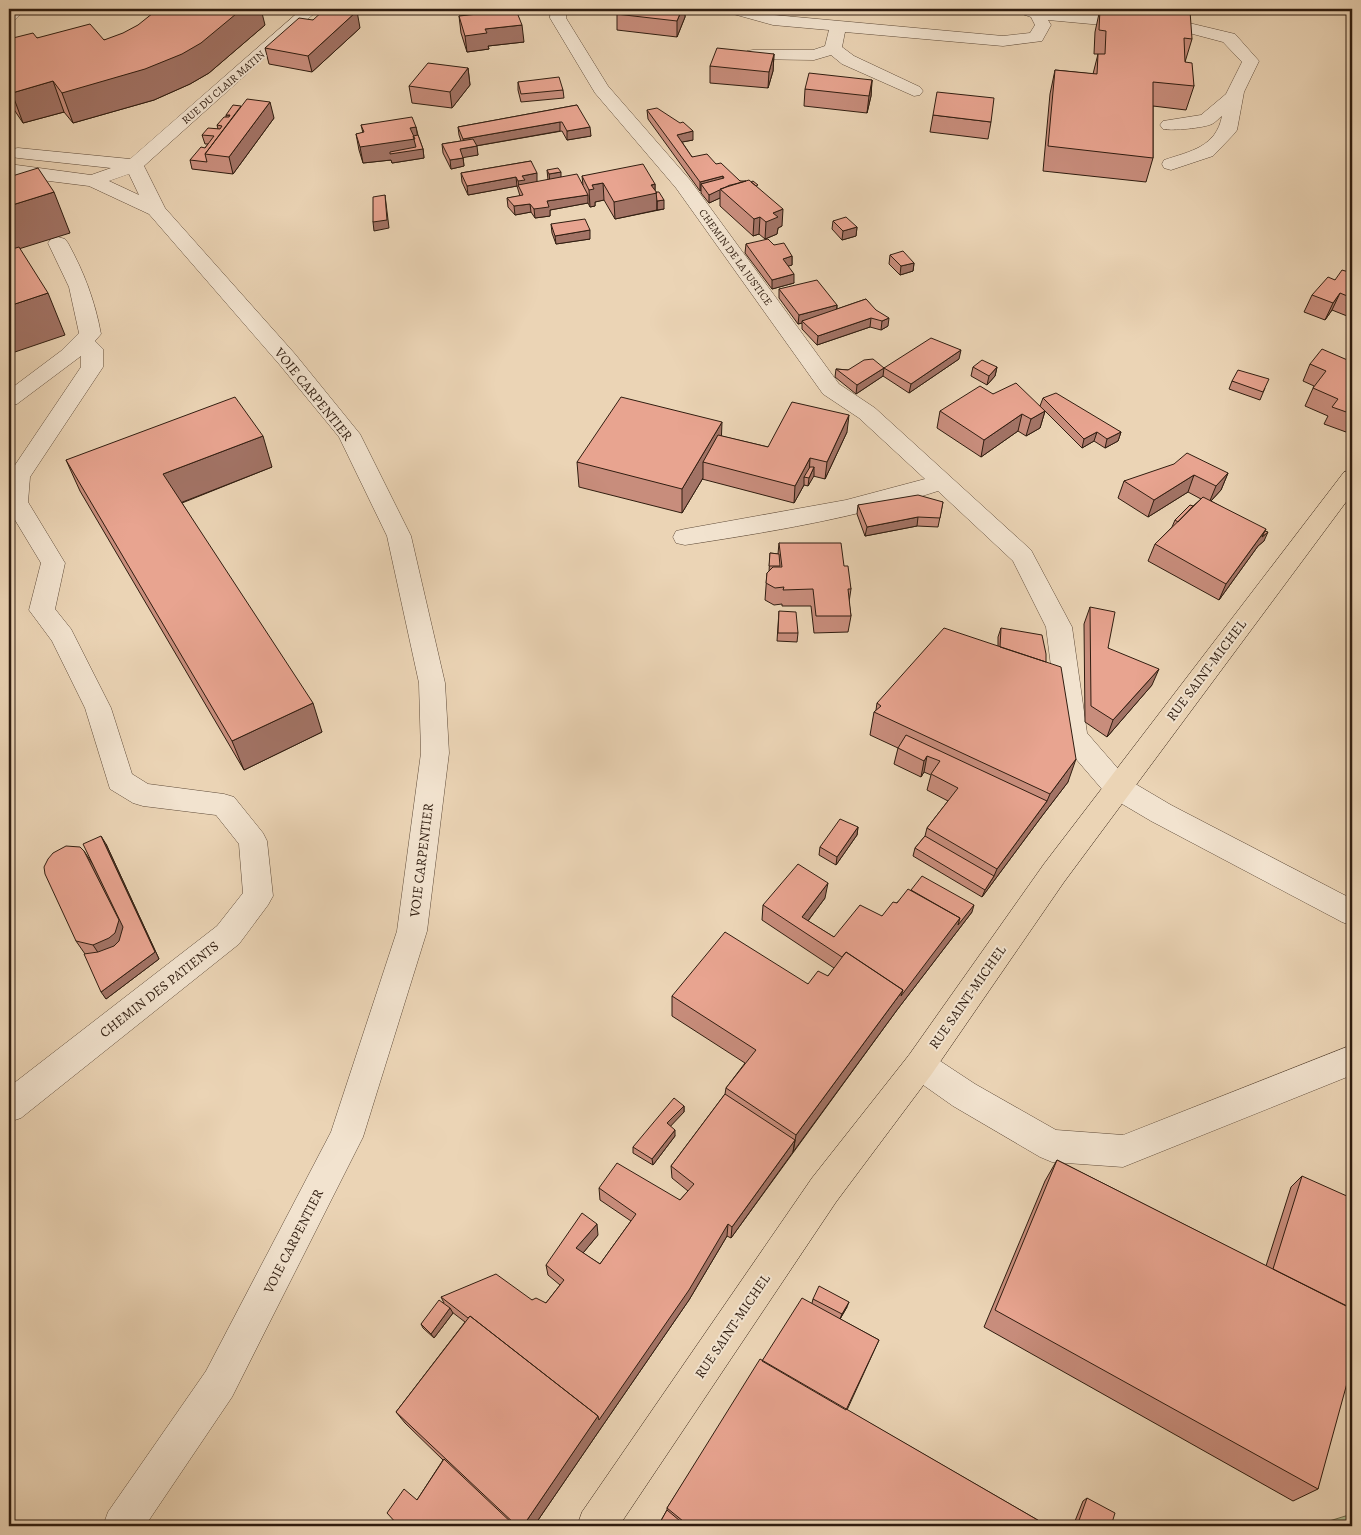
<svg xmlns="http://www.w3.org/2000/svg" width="1361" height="1535" font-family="Alegreya,serif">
	<rect width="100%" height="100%" fill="#ebd4b5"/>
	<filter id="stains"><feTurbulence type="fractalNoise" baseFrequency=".004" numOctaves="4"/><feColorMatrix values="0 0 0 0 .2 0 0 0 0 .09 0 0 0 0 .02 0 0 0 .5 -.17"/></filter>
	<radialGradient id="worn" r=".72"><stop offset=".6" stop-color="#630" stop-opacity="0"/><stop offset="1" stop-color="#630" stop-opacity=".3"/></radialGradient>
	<!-- green -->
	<path fill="#b1be92" stroke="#706e51" d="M1352 1514V1526H1313Z"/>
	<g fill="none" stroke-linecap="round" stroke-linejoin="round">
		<defs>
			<path id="minor" d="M9 9H26L15 20 9 22Z
				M302 9H319L144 166 165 208 295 354 360 434 411 536 445 683 449 753 427 931 363 1137 232 1397 145 1526H103L108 1512 206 1371 331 1132 397 931 421 753 419 683 387 536 339 437 279 364 149 214 89 186 9 176V164L91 175 111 168 18 158 12 157 9 153 12 149 18 148 130 159ZM129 174 139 195 109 181Z
				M551 9H567L566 18 608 86 690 180 839 384 875 408 1031 550 1072 627 1087 733 1127 779 1171 805 1352 899V926L1342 922 1151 821 1107 795 1064 745 1060 737 1046 627 1013 561 938 491C855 518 770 532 685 545L676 543 673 537 676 531 685 529 846 500 925 479 859 418 823 394 676 188 595 93 550 18Z
				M724 9H750L774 15 1003 36 1030 33 1035 25 1031 17 1016 12 1014 9H1037L1189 23 1235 34 1259 61 1244 92 1237 130 1234 134 1213 156 1171 170 1164 168 1162 164 1164 160C1191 151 1216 147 1222 116 1219 118 1216 122 1212 124 1204 128 1172 131 1163 129L1160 125 1163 121 1201 115 1226 94 1242 62 1223 42 1189 33 1048 20 1051 25 1042 41 1003 46 845 32 842 47 854 56 920 87 923 91 920 95 914 96 842 64 831 55 814 60 747 59 745 55 747 51 753 50H813L825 46 829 30 773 25 726 12Z
				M58 237 65 239 68 243C84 272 95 301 101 334L95 341 103 349V367L30 477 28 502 65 563 55 609 71 629 111 708 132 774 148 784 224 794 234 797 263 833 267 841 273 896 268 905 239 944 21 1118 9 1122V1087L217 926 243 893 239 844 216 815 143 806 133 803 110 789 85 708 52 641 29 610 41 563 9 510V474L81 367V356L17 404 9 406V390L61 351 79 333 69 287 48 243 51 239Z
				M1352 1045V1075L1123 1167 1052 1162 1040 1157 953 1106 909 1075 904 1065 909 1055 920 1050 931 1055 975 1084 1056 1130 1123 1135Z"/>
			<path id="major" d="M1352 470V494L1064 882 931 1075 836 1202 619 1526H577L582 1512 812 1178 909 1055 1044 864 1344 472Z"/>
		</defs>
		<!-- minor casing -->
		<use href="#minor" stroke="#5f4b39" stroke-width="1"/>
		<!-- major casing -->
		<use href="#major" stroke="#301d10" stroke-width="1"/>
		<!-- minor -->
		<use href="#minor" fill="#f2e3cf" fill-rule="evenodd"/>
		<!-- major -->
		<use href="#major" fill="#ebd4b5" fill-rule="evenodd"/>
	</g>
	<!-- wall -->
	<path fill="#c88d7c" stroke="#301d10" d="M349 9H379L374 13Z
		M462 9H475L473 15 524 42 488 46 489 49 467 52 461 33 459 16 471 15H463Z
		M614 9H685V17L677 37 617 30V14H614Z
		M1100 9 1136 12 1137 9H1167L1192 39 1185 62 1194 86 1186 110 1153 106V158L1146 182 1043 171 1050 94 1055 70 1093 74 1098 54H1094L1095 32Z
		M313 20 360 28 312 72 269 64 265 48Z
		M265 25 209 73 190 84 154 100 73 123 64 112 23 123 9 102V39L37 38 104 40Z
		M774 54 773 71 768 88 710 83V66Z
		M468 68 470 85 452 108 412 103 409 86Z
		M872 80 871 96 867 113 804 106 805 89Z
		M518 82 563 90 564 98 521 102 518 90Z
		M577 105 591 136 567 140 562 131 476 146 478 155 463 157 464 166 451 169 443 153 442 144 461 141 459 135 458 127Z
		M647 110 693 140 682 142 692 157 716 164 740 181 758 188 782 226 778 228 777 234 765 239 759 234 753 236 720 206V198L709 203 701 193V190L700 191 648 119Z
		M226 115 274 118 233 174 192 169 190 160 205 148 208 144H205L202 135 218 129 217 125 226 117Z
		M933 115 991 122 988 139 930 132Z
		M361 125 416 127 418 135 423 149 424 158 392 163 391 160 363 163 359 150 356 134 363 133Z
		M531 161 537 182 548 180 547 170 561 177 583 185 582 176 655 184V191L664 209 615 219 604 200 595 202V206L590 207 588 203 550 210V216L535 218 531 212 515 215 508 207 507 198 520 196 517 186 468 195 462 182 461 173Z
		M833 221 857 227 856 236 842 240 832 229Z
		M551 224 590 239 556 244 552 233Z
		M746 244 774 245 792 256V265L788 266 794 283 772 289 745 253Z
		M890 255 914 263 913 271 900 275 889 264Z
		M1352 273V318L1332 310 1325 320 1304 312 1312 295 1335 280Z
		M779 289 837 305V309L866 299 888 326 881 330 870 327 817 345 802 329V323L798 324 779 298Z
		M1352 328V338L1348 337Z
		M959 359 909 393 883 376 856 394 835 377 836 369 848 370 884 368Z
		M1352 362V421L1346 432 1324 424 1328 416 1305 406 1314 386 1303 381 1310 364Z
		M973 367H997L995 376 987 385 971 376Z
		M1232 381 1265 388 1260 400 1229 389Z
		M993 394 1040 406 1043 398 1121 432 1118 441 1105 448 1094 441 1082 448 1045 411 1040 428 1026 436 1018 431 981 457 937 428 940 411Z
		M847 432 825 479 813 476 808 486 804 485 794 503 702 479 703 478 682 513 579 487 577 462 721 436 768 447Z
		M66 460 272 467 182 503 322 732 244 770 80 491Z
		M1228 473 1221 490 1211 501 1265 531 1264 541 1258 546 1219 600 1148 561 1155 544 1172 527 1175 520 1193 506 1201 499 1188 492 1148 517 1118 498 1124 481Z
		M943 502 938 527 917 526 865 536 857 514 858 505Z
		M779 543 844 566 851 589 849 602 851 616 848 632 814 633 811 606H782V604L774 605 765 600 767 573 769 572 770 553 778 554Z
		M1090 607 1108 648 1152 685 1107 737 1085 722 1084 624Z
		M779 611 798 633 797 642 777 641Z
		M1001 628 1046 662 1068 782 1042 816 982 897 913 856 915 848 925 836 927 828 948 801 927 790 931 775 924 772 921 777 894 764 898 748 870 735 874 712 876 710 877 703 998 646V637Z
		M858 827 857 835 836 865 819 855 820 847Z
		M106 844 159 959 106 999 85 954 76 941 93 866Z
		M911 890 972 912 897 1010 731 1238 727 1236 689 1300 601 1428 534 1526H395L417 1500 443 1460 405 1423 396 1412 465 1322 452 1312 453 1313 434 1338 423 1328 421 1324 444 1303 441 1297 532 1300 546 1303 560 1285 548 1275 546 1265 598 1235 583 1253 600 1264 631 1221 600 1200 599 1188 680 1200 688 1191 672 1178 671 1166 725 1094 726 1088 745 1063 672 1016V996L808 984 828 976 834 968 762 920 763 905 825 898 808 921 834 937 882 916Z
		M684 1106V1112L670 1126 675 1136 653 1165 633 1153V1147Z
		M1057 1160 1266 1266 1291 1187 1302 1176 1318 1489 1293 1501 984 1327 1045 1181Z
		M813 1299 847 1307 840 1319 879 1340 847 1410 1048 1526H658L667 1510V1508L762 1361 812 1303Z
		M1087 1498 1111 1526H1073L1083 1501Z"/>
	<!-- shaded-wall -->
	<path fill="#a27365" stroke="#301d10" d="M242 9H261L265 25 209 73 190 84 154 100 73 123 62 93Z
		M373 9H379L374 13Z
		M472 9H475L473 15Z
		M682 9H685V17L677 37V21Z
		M357 11 360 28 312 72 308 56Z
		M522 25 524 42 488 46 489 49 467 52 465 36 485 29Z
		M774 54 773 71 768 88 769 72Z
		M468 68 470 85 452 108 450 92Z
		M872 80 871 96 867 113 869 96Z
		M53 81 64 112 23 123 12 93Z
		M270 102 274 118 233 174 229 157Z
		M560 122V131L464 148 463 139Z
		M416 127 419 144 423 149 424 158 392 163 391 160 363 163 360 147 410 128Z
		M590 127 591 136 567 140V131Z
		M693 131V140L677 143V135Z
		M477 146 478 155 461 158 460 149Z
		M463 158 464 166 451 169 450 160Z
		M561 172V180L550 183 549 174Z
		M537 173V182L519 187 518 181 522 176Z
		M723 176V184H701V190L700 191V182Z
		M516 177 517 186 468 195 467 186Z
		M603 183 604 200 595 202V206L590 207 589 190 592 185Z
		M655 184V193H657V210L615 219 614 202Z
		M720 189V198L709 203V195Z
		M54 192 70 233 9 252V206Z
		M385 195 389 228 374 231 373 222Z
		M588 195V203L550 210V216L535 218 534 209 547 201Z
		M664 200V209L657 210V201Z
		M530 204 531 212 515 215 514 206Z
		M783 209 782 226 778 228 777 234 765 239 766 222 773 213Z
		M760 217 759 234 753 236 754 219Z
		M857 227 856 236 842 240 843 231Z
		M590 230V239L556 244 555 236Z
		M792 256V265L782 268 783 259Z
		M914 263 913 271 900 275 901 266Z
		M794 274V283L772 289V280Z
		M48 293 65 335 9 354V306Z
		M1340 293 1332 310 1325 320 1333 303Z
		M837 305 836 314 802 321V323L798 324 799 315Z
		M871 318 870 327 817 345 818 336Z
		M889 318 888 326 881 330 882 321Z
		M961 350 959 359 909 393 911 384Z
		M997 367 995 376 987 385 989 376Z
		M884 368 883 376 856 394 857 385Z
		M1045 411 1040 428 1026 436 1031 419Z
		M1022 414 1018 431 981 457 984 440Z
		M849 415 847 432 825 479 827 462Z
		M722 422 721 447 703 462V478L682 513V489Z
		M1097 432 1094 441 1082 448 1084 439Z
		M1121 432 1118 441 1105 448 1107 439Z
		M263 436 272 467 175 505 163 474Z
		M810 458 809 476 804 477V485L794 503 795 486Z
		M814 467V476L808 486 809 478Z
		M1228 473 1221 490 1209 503 1216 486Z
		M1194 475 1188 492 1148 517 1154 500Z
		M918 517 917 526 865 536 867 527Z
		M1266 529 1262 537 1268 532 1264 541 1258 546 1219 600 1226 584Z
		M1159 669 1152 685 1107 737 1113 720Z
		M313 703 322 732 244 770 232 741Z
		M927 756 924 772 921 777 924 761Z
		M1076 759 1068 782 1042 816 982 897 985 890 994 876 997 869 1047 801 1050 794Z
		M858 827 857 835 836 865 837 857Z
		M101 836 106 844 159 959 106 999 101 992 155 952Z
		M84 851 94 866 128 935 103 960 93 945Z
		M828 883 825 898 801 930 802 917Z
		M974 905 972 912 897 1010 793 1152 796 1135 903 990 960 918Z
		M684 1106V1112L667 1130V1123Z
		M675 1130V1136L653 1165 652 1159Z
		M795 1140 793 1152 731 1238 732 1227Z
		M597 1224 598 1235 578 1259 576 1248Z
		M728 1224 727 1236 689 1300 601 1428 534 1526H523Z
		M849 1302 847 1307 840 1319 842 1314Z
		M450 1308 453 1313 434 1338 431 1334Z"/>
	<!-- building -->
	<path fill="#e8a490" stroke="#301d10" d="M158 9H242L201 43 182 54 145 69 62 93 53 81 12 93 9 89V71L13 70 9 65V39L33 33 37 38 90 24 104 40 123 33 138 25Z
		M325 9H343L357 11 308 56 265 48 299 18 313 20Z
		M619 9H682L677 21 616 14Z
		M1100 9 1138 12V9H1167L1190 11 1192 39 1184 38 1185 62 1192 63 1194 86 1153 82V158L1048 146 1055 70 1097 74 1098 54H1105L1106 31 1099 30Z
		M516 10 522 25 485 29 487 33 465 36 459 16Z
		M717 48 774 54 769 72 710 66Z
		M428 63 468 68 450 92 409 86Z
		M809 73 872 80 869 96 805 89Z
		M559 77 563 90 521 94 518 82Z
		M937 92 994 98 991 122 933 115Z
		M247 99 270 102 229 157 205 154Z
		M233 105 241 106 205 154 207 162 190 160 201 147 205 148 214 136 202 135 208 128 220 129 222 126 217 125 224 117H229L230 115H226Z
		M577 105 590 127 567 131 562 122H560L463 139 458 127Z
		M657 108 680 123 683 122 693 131 677 135 692 157 707 154 716 164 721 163 740 181H746L731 185H730L709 195 701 184 724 178 723 176 700 182 647 110Z
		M412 117 416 127 410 128 415 139 360 147 356 134 364 132 361 125Z
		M418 135 423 149 390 154V152L416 147 413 136Z
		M473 139 477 146 460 149 463 158 450 160 442 144Z
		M531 161 537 173 522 176 525 180 518 181 516 177 467 186 461 173Z
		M643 164 655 184 651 185 657 193 614 202 603 183 592 185 594 189 589 190 582 176Z
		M38 168 54 192 9 206V177Z
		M558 168 561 172 549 174 547 170Z
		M577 174 588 195 547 201 549 207 534 209 530 204 514 206 507 198 523 195 518 185Z
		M749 180 783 209 773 213 778 217 766 222 760 217 754 219 720 189Z
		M753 181 758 185 756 186 751 182Z
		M656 192H659L664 200 657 201Z
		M385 195 387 220 373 222V197Z
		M846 217 857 227 843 231 833 221Z
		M585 219 590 230 555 236 551 224Z
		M768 239 774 245 784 243 792 256 783 259 794 274 772 280 746 244Z
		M19 247 48 293 9 306V250Z
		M903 251 914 263 901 266 890 255Z
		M1342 270 1352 273V298L1340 293 1333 303 1312 295 1328 277 1335 280Z
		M817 280 837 305 799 315 779 289Z
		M866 299 876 310 889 318 882 321 871 318 818 336 802 321Z
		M931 338 961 350 911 384 884 368Z
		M1322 349 1352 362V414L1332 407 1338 399 1313 388 1326 371 1310 364Z
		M873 359 884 368 857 385 836 369 848 370 864 360Z
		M982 360 997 367 989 376 973 367Z
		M1238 370 1269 379 1263 392 1232 381Z
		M1016 383 1045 411 1031 419 1022 414 984 440 940 411 980 386 993 394Z
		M1056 393 1121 432 1107 439 1097 432 1084 439 1043 398Z
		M235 397 263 436 163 474 313 703 232 741 66 460Z
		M621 397 722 422 682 489 577 462Z
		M792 402 849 415 827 462 810 458 795 486 703 462 718 435 768 447Z
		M1187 453 1228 473 1216 486 1194 475 1154 500 1124 481 1174 464Z
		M810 467H814L809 478 804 477Z
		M918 495 943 502 940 518 918 517 867 527 858 505Z
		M1203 497 1266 529 1226 584 1155 544Z
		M1190 505 1193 506 1178 522 1175 520Z
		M1265 531 1268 532 1262 537Z
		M779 543H841L844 566H848L851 589H848L851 616H816L813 589 783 590 784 587 775 588 766 583 767 573 773 567H782Z
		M770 553 779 554 780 566H769Z
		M1090 607 1115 612 1108 648 1159 669 1113 720 1091 706Z
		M779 611 796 612 798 633H778Z
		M944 628 1061 667 1076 759 1050 794 874 712 881 706 877 703Z
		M1001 628 1042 635 1046 654V662L1000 647Z
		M906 735 1047 801 997 869 927 828 958 788 931 774 940 761 927 756 924 761 898 748Z
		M840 819 858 827 837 857 820 847Z
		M101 836 155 952 101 992 84 954 98 952 114 946 119 941 123 927 83 844Z
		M925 836 994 876 985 890 915 848Z
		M66 846 80 847 84 851 119 920 115 933 109 938 93 945 76 941 45 874 44 867 48 859 53 853Z
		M798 864 828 883 802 917 834 937 860 905 882 916 893 902 897 903 908 889 960 918 901 996 903 990 846 952 842 957 763 905Z
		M922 876 974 905 958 925 960 918 911 890Z
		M725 932 808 984 818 971 828 976 846 952 903 990 796 1135 726 1088 756 1050 672 996Z
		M725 1094 795 1140 732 1227 728 1224 689 1290 599 1420 598 1416 470 1316 468 1318 441 1297 496 1274 532 1300 536 1298 546 1303 564 1280 546 1265 582 1213 597 1224 576 1248 600 1264 636 1214 599 1188 617 1163 680 1200 694 1184 671 1166Z
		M674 1098 684 1106 667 1123 675 1130 652 1159 633 1147Z
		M1057 1160 1352 1309V1365L1318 1489 995 1310Z
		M1302 1176 1349 1197 1347 1306 1273 1269Z
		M819 1286 849 1302 842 1314 813 1299Z
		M802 1298 879 1340 846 1410 762 1361Z
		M439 1300 450 1308 431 1334 421 1324Z
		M470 1316 598 1416 523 1526H517L396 1412Z
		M760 1359 1048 1526H689L667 1508Z
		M444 1459 515 1526H395L397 1524 387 1513 404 1489 417 1500Z
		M1087 1498 1115 1513 1111 1526H1077Z
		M667 1510 686 1526H658Z"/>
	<g text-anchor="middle" stroke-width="4" stroke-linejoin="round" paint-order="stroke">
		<!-- far-street labels -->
		<g font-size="11" fill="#301d10" stroke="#f2e3cf">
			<text transform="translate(223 87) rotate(-41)" y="4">RUE DU CLAIR MATIN</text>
			<text transform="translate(736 257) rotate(54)" y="4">CHEMIN DE LA JUSTICE</text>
		</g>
		<!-- street labels -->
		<g font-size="14" fill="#301d10" stroke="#f2e3cf">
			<text transform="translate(314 394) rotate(51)" y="5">VOIE CARPENTIER</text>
			<text transform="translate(1206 670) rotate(-53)" y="5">RUE SAINT-MICHEL</text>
			<text transform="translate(421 860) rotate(-83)" y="5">VOIE CARPENTIER</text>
			<text transform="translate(159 989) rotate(-38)" y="5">CHEMIN DES PATIENTS</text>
			<text transform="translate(967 997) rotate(-55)" y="5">RUE SAINT-MICHEL</text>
			<text transform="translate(293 1241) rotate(-63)" y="5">VOIE CARPENTIER</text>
			<text transform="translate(732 1326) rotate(-56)" y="5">RUE SAINT-MICHEL</text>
		</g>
	</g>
	<!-- margin -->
	<rect width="1361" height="1535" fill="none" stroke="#ebd4b5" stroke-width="30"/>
	<rect x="10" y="10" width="1341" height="1515" fill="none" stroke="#301d10" stroke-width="2.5"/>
	<rect x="15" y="15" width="1331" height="1505" fill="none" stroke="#301d10"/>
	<rect width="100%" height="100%" filter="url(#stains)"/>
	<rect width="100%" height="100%" fill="url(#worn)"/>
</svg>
